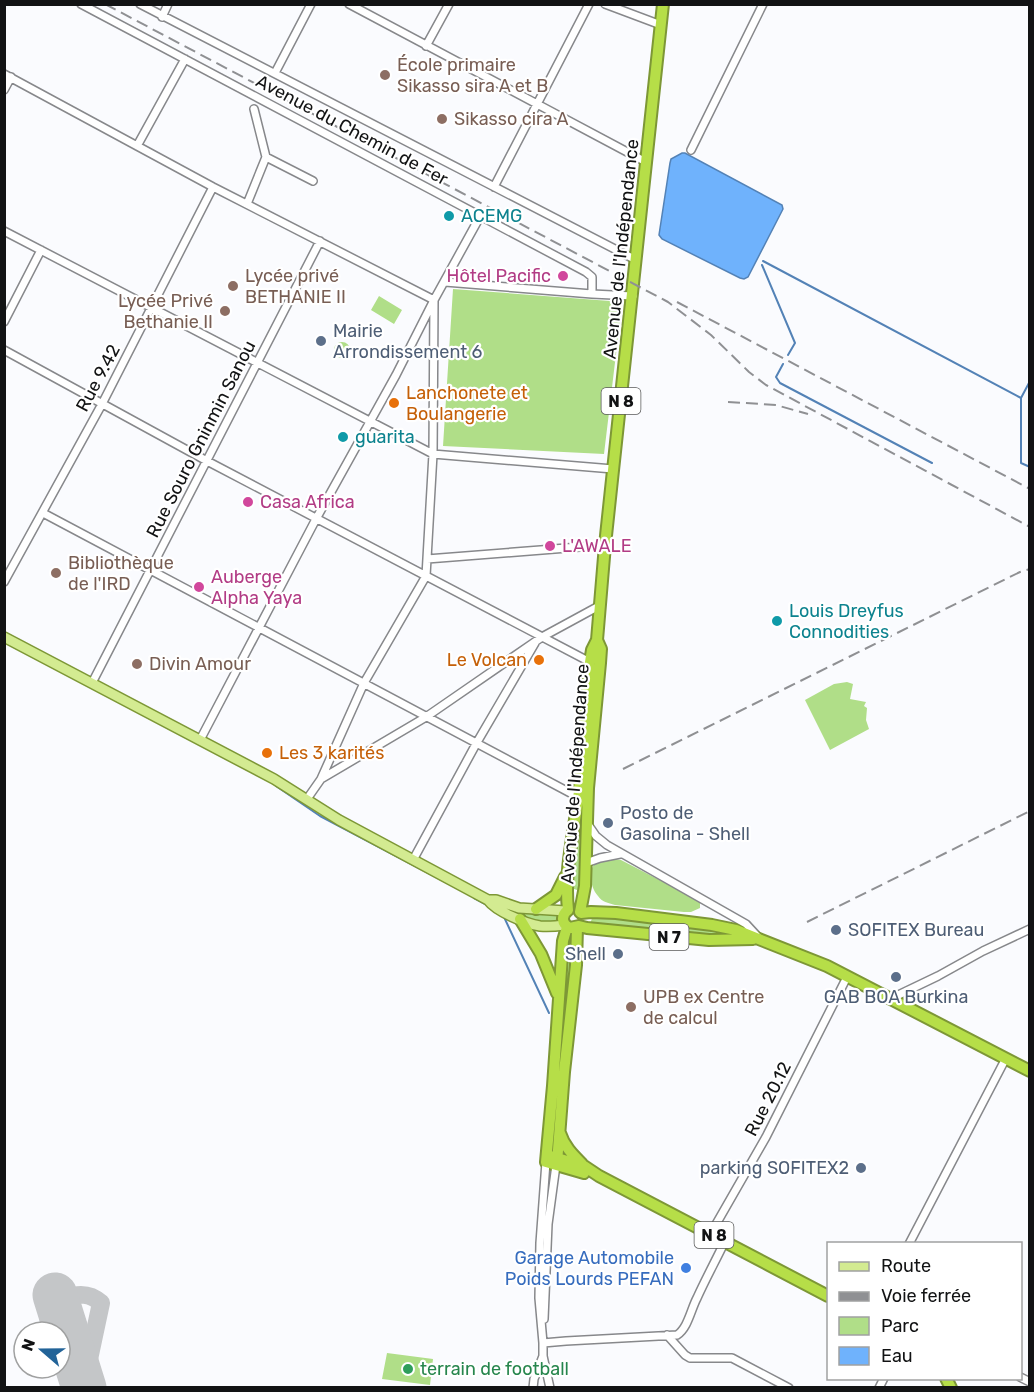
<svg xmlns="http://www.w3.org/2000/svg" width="1034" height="1392" font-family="Rubik,sans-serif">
	<rect width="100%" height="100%" fill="#fafbfe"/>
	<!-- green -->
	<path fill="#b0de88" d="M453 289 610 301 616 300 622 304 604 454 443 446Z
		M379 296 402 310 394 324 371 310Z
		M334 350a8 8 0 1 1 16 0a8 8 0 1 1-16 0Z
		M847 682 853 684 850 699 866 702 864 706 867 708 866 720 869 729 830 750 805 700 834 684Z
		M582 794V877L579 889 577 890 571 888Z
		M614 859 621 860 696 899 700 903V908L691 912H684L615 905C608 903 602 902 598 896 590 887 586 867 599 861 604 860 610 859 614 859Z
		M509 909 558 912 559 922C541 925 526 918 509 910Z
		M593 916 670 921 723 932 719 935H695L591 924V921Z
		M567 948 574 950 575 953 562 1039 553 1151H551Z
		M387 1353 433 1359 430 1385 382 1379Z"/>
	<!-- water -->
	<path fill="#6fb2fc" stroke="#5382b6" stroke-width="1.5" d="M682 153H685L782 205 783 209 748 277 744 279 740 278 662 239 659 235 670 163 671 159Z"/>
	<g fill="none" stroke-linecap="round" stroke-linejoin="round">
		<!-- stream -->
		<path stroke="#5382b6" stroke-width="2" d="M763 261 1021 398
			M762 265 795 343 788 355
			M783 364 776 377 780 383 932 463
			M1030 381 1021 398V463L1030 467
			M276 786 320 816 453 886
			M474 898 487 905
			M504 917 549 1013"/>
		<!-- taxiway -->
		<path stroke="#c4c6c8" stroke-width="18" d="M51 1332C48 1323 47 1312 53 1304 56 1300 61 1299 66 1298 79 1293 90 1293 101 1303L85 1378 86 1388
			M60 1346 73 1354"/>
		<!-- runway -->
		<path stroke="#c4c6c8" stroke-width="45" d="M55 1295 84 1388"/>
		<defs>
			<path id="minor" d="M81 4 586 272 592 277V294
				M140 4 636 260
				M349 4 646 162
				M605 4 661 25
				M162 17 168 4
				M426 46 449 4
				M275 73 311 4
				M4 74 213 187 434 300 396 375 316 519 200 740
				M4 90 11 77
				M137 146 185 59
				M691 150 763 4
				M266 157 313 181
				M494 187 589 4
				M247 204 266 157 254 109
				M4 231 433 454 613 469
				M445 282 592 294 633 296
				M4 322 41 250
				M4 350 207 461 590 662
				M43 513 578 797
				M427 559 605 545
				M4 582 102 404 213 187
				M92 683 320 241
				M321 779 426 717 542 637 599 606
				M307 799 321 779 364 683 426 576 433 454 434 300 477 222
				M587 823 596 836 607 845 746 924 758 937
				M413 860 476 744 535 643
				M586 863 600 858 620 854
				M890 999 938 976 983 951 1030 929
				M546 1162 540 1243 539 1298 543 1343V1356L550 1388
				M711 1233 766 1137 847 977
				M909 1244 1006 1058
				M544 1319 548 1224 556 1165
				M667 1335 685 1355 690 1358H732L789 1388
				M543 1343 566 1341 677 1335C688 1328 691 1309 697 1298 706 1278 716 1260 725 1241
				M1020 1377 1030 1382
				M533 1388 534 1379 543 1356
				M879 1388 884 1378"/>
			<path id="major" d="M4 637 274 779 339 820 488 900C496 911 526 924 540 926 549 927 557 926 565 925
				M488 900H496L519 908 566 911"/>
			<path id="highway" d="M536 909 556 895 565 877
				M568 910C564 873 573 836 578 800 583 754 586 708 590 662L592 650 597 640 605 545 663 4
				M568 910C561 915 561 924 570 928L579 926 587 928 709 940 753 939
				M580 912 585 886 588 788 600 663 601 649 597 640
				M581 913 591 912 616 913 712 925 736 930 827 966 1030 1071
				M520 919 541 954 557 993
				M567 927 563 941 553 1086 546 1162 584 1173
				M560 1133C564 1146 572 1154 582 1164
				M547 1155 584 1166 599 1176 828 1296
				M557 1163 564 1072 576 965 577 927
				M946 1378 951 1388"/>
		</defs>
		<!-- minor casing -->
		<use href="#minor" stroke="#87888b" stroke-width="10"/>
		<!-- major casing -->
		<use href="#major" stroke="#7d9736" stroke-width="12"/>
		<!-- highway casing -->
		<use href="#highway" stroke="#7d9736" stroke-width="14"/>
		<!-- minor -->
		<use href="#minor" stroke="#fff" stroke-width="7"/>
		<!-- major -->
		<use href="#major" stroke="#d3eb91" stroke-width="9"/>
		<!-- highway -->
		<use href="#highway" stroke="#b6de48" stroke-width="10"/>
		<!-- rail -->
		<path stroke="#8f9093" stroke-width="2" stroke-dasharray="12 6" stroke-linecap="butt" d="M105 4 668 302 711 335 749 372 766 385 1030 527
			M677 302 1030 489
			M728 402 776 405 808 414
			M623 769 1020 572 1030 569
			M807 922 1030 811"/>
	</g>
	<!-- markers -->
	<g fill="#8d6e63" stroke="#fff" stroke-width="2">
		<circle cx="385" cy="75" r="6"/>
		<circle cx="442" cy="119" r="6"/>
		<circle cx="233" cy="286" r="6"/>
		<circle cx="225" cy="311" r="6"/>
		<circle cx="56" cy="573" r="6"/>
		<circle cx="137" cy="664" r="6"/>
		<circle cx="631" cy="1007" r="6"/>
	</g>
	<g fill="#0f9aa8" stroke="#fff" stroke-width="2">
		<circle cx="449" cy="216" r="6"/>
		<circle cx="343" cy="437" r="6"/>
		<circle cx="777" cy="621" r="6"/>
	</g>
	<g fill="#d1479c" stroke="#fff" stroke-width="2">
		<circle cx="563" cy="276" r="6"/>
		<circle cx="248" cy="502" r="6"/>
		<circle cx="550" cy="546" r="6"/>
		<circle cx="199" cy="587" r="6"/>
	</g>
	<g fill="#5c6f8a" stroke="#fff" stroke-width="2">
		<circle cx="321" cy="341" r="6"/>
		<circle cx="608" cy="823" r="6"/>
		<circle cx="836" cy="930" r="6"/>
		<circle cx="618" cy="954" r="6"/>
		<circle cx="896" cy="977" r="6"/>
		<circle cx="861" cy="1168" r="6"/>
	</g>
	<g fill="#e8710a" stroke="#fff" stroke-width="2">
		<circle cx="394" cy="403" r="6"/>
		<circle cx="539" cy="660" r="6"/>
		<circle cx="267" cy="753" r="6"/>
	</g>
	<circle fill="#3f7fe0" stroke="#fff" stroke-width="2" cx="686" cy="1268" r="6"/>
	<circle fill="#2e9e5b" stroke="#fff" stroke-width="2" cx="408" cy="1369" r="6"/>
	<g text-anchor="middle" stroke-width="4.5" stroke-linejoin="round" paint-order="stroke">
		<!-- shield labels -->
		<g fill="#fff" stroke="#595a5a" stroke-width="1.5">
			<rect x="601.5" y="388" width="39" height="26" rx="4.5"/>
			<rect x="649.5" y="924" width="39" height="26" rx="4.5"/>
			<rect x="694.5" y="1222" width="39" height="26" rx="4.5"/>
		</g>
		<g font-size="16" font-weight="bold" fill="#121314">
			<text x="621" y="407">N 8</text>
			<text x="669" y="943">N 7</text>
			<text x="714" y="1241">N 8</text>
		</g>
		<!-- education labels -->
		<g font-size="18" fill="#785e54" stroke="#fff" text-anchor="start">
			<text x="397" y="71">École primaire<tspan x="397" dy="21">Sikasso sira A et B</tspan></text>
			<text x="454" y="125">Sikasso cira A</text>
			<text x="245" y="282">Lycée privé<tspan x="245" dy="21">BETHANIE II</tspan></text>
			<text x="213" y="307" text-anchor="end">Lycée Privé<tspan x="213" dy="21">Bethanie II</tspan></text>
			<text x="68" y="569">Bibliothèque<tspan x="68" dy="21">de l'IRD</tspan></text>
			<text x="149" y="670">Divin Amour</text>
			<text x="643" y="1003">UPB ex Centre<tspan x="643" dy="21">de calcul</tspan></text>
		</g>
		<!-- street labels -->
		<g font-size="18" fill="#121314" stroke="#fff">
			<text transform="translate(352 130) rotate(28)" y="6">Avenue du Chemin de Fer</text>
			<text transform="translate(621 249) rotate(-84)" y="6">Avenue de l'Indépendance</text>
			<text transform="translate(98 378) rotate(-62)" y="6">Rue 9.42</text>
			<text transform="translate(201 439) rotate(-63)" y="6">Rue Souro Gninmin Sanou</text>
			<text transform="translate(575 774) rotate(-86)" y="6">Avenue de l'Indépendance</text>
			<text transform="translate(768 1099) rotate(-63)" y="6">Rue 20.12</text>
		</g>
		<!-- culture labels -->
		<g font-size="18" fill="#0d838f" stroke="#fff" text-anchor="start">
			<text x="461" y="222">ACEMG</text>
			<text x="355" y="443">guarita</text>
			<text x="789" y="617">Louis Dreyfus<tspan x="789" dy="21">Connodities</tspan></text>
		</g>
		<!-- hotel labels -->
		<g font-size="18" fill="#b23c85" stroke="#fff" text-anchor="start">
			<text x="551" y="282" text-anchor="end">Hôtel Pacific</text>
			<text x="260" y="508">Casa Africa</text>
			<text x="562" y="552">L'AWALE</text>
			<text x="211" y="583">Auberge<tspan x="211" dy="21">Alpha Yaya</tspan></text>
		</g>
		<!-- service labels -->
		<g font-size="18" fill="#4e5e75" stroke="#fff" text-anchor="start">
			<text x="333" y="337">Mairie<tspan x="333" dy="21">Arrondissement 6</tspan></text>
			<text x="620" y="819">Posto de<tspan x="620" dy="21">Gasolina - Shell</tspan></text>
			<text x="848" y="936">SOFITEX Bureau</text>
			<text x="606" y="960" text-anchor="end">Shell</text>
			<text x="896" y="1003" text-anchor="middle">GAB BOA Burkina</text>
			<text x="849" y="1174" text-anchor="end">parking SOFITEX2</text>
		</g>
		<!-- food labels -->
		<g font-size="18" fill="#c56008" stroke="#fff" text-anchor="start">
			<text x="406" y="399">Lanchonete et<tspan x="406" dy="21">Boulangerie</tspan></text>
			<text x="527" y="666" text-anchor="end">Le Volcan</text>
			<text x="279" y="759">Les 3 karités</text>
		</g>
		<!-- shop labels -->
		<g font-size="18" fill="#366cbe" stroke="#fff" text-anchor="end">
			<text x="674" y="1264">Garage Automobile<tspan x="674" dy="21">Poids Lourds PEFAN</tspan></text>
		</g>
		<!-- leisure labels -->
		<g font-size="18" fill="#27864d" stroke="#fff" text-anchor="start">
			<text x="420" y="1375">terrain de football</text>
		</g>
	</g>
	<!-- border -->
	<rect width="1034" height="1392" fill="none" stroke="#121314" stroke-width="12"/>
	<!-- legend -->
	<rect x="827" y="1242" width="195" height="138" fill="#ffffff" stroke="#a0a1a1" stroke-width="1.5"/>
	<rect x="839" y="1262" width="30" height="9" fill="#d3eb91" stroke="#a0a1a1" stroke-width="1.5"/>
	<text x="881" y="1272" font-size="18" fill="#121314">Route</text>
	<rect x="839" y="1292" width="30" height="9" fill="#8f9093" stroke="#a0a1a1" stroke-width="1.5"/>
	<text x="881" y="1302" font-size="18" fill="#121314">Voie ferrée</text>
	<rect x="839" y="1317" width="30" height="18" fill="#b0de88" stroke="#a0a1a1" stroke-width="1.5"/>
	<text x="881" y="1332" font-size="18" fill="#121314">Parc</text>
	<rect x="839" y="1347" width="30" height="18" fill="#6fb2fc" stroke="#a0a1a1" stroke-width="1.5"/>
	<text x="881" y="1362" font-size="18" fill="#121314">Eau</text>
	<!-- north arrow -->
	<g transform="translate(42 1350) rotate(290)"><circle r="28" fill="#ffffff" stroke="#a0a1a1" stroke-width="1.5"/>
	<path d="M0-4.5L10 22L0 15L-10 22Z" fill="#226398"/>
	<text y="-9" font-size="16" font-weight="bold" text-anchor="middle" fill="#121314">N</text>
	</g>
</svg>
